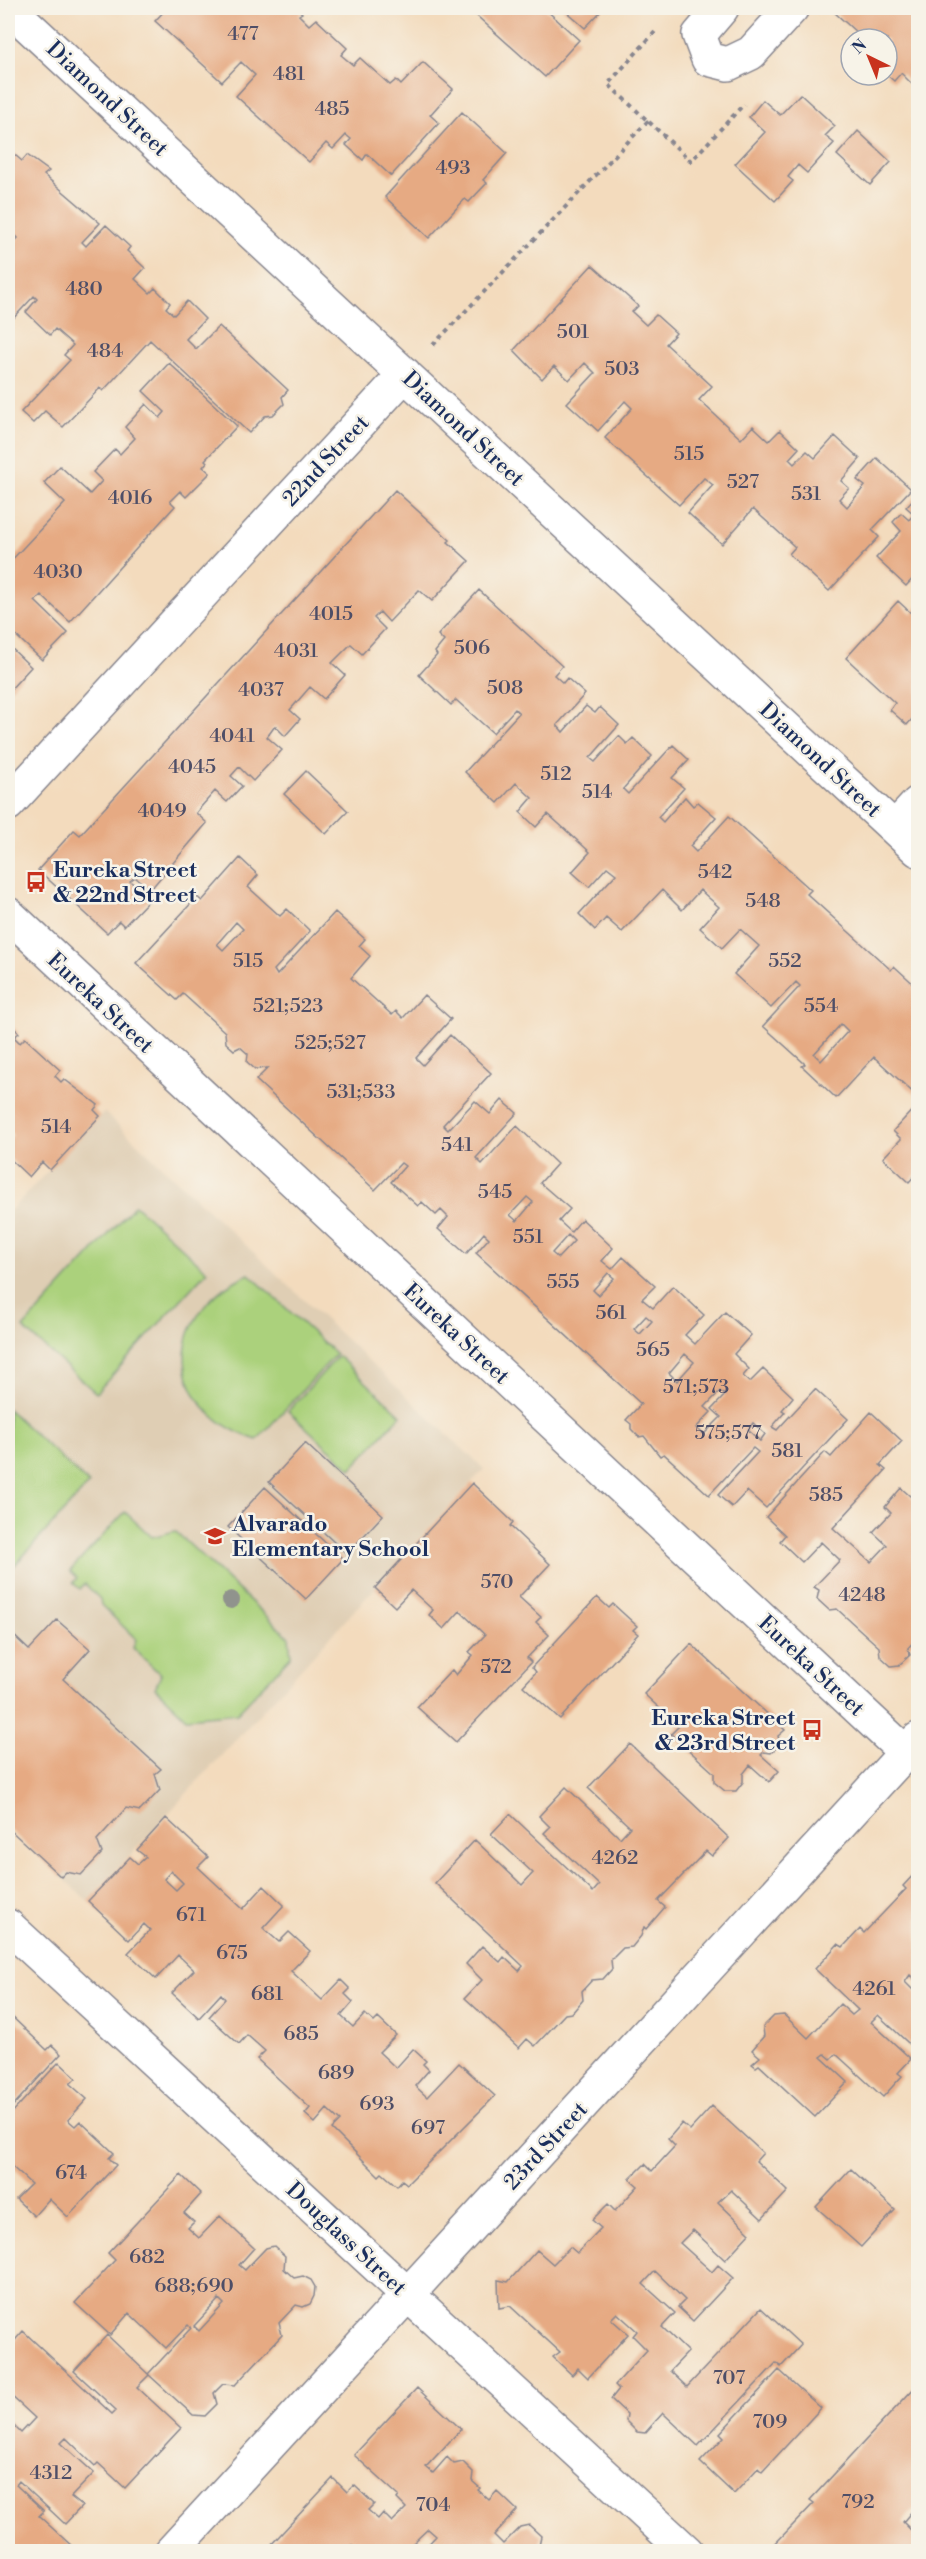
<svg xmlns="http://www.w3.org/2000/svg" width="926" height="2559" font-family="'Libre Bodoni',serif">
	<rect width="100%" height="100%" fill="#f7f3e8"/>
	<filter id="ink" filterUnits="userSpaceOnUse"><feTurbulence type="fractalNoise" baseFrequency=".0167" numOctaves="2"/><feDisplacementMap in="SourceGraphic" scale="12" xChannelSelector="R" yChannelSelector="G"/><feConvolveMatrix kernelMatrix="1 2 1 2 8 2 1 2 1" color-interpolation-filters="sRGB"/></filter>
	<filter id="wash" filterUnits="userSpaceOnUse"><feTurbulence type="fractalNoise" baseFrequency=".008" numOctaves="4" result="noise"/><feDisplacementMap in="SourceGraphic" scale="24" xChannelSelector="R" yChannelSelector="G"/><feGaussianBlur stdDeviation="1.35" result="paint"/><feColorMatrix in="noise" values="0 0 0 0 0 0 0 0 0 0 0 0 0 0 0 0 0 1.4 0 .05"/><feComposite in="paint" operator="in"/></filter>
	<g filter="url(#wash)">
		<rect width="100%" height="100%" fill="#f3dbbd"/>
		<!-- built -->
		<path fill="#dfceb4" d="M104 1112 484 1469 88 1901 8 1828V1213Z"/>
		<!-- green -->
		<path fill="#abd17b" stroke="#63806c" stroke-width="1.5" d="M135 1205 207 1271 96 1393 23 1328Z
			M249 1274 336 1354 257 1440C164 1411 161 1313 249 1274Z
			M338 1356 401 1415 351 1469 288 1411Z
			M8 1409 89 1484 13 1567 8 1561Z
			M125 1512 152 1537 175 1531 289 1637 291 1656 237 1713 186 1718 155 1688 161 1675 133 1648 136 1639 101 1605 100 1599 85 1584 80 1589 73 1583 77 1578 70 1571Z"/>
		<g id="blocks">
			<!-- building -->
			<path fill="#e6aa83" fill-rule="evenodd" d="M167 8H296L302 13 299 15 309 25 316 19 347 48 341 55 353 65 360 58 390 85 396 80 401 85 423 62 453 89 430 115 439 123 391 176 367 154 363 160 346 145 351 139 346 135 333 149 326 143 309 162 236 96 255 75 241 62 222 82 155 21Z
				M468 8H544L579 40 545 77Z
				M562 8H604L585 28Z
				M837 8H918V90L901 73 894 81 887 75V39H851L857 33 833 11Z
				M800 94 835 126 825 136 834 143 807 173 798 165 788 177 793 181 775 201 735 164 765 132 749 117 763 100 780 115Z
				M462 112 507 153 483 180 487 183 469 202 465 199 429 238 385 197Z
				M858 131 891 162 870 185 837 155Z
				M8 149 22 161 27 155 49 171 44 175 100 223 82 242 86 246 106 225 130 247 127 251 145 268 135 279 150 293 155 288 170 303 166 308 174 315 187 301 205 319 186 339 196 349 219 326 288 390 282 397 284 404 273 415 265 416 249 433 150 340 103 391 100 388 63 427 45 411 33 423 21 412 70 360 64 355 73 345 55 329 50 335 26 312 37 299 34 296 8 324V248L18 238 14 234 8 240Z
				M592 265 638 306 632 312 646 325 656 315 676 333 666 344 712 386 699 400 741 439 753 426 769 441 780 430 799 448 789 459 794 464 807 451 815 458 835 436 860 459 841 481 849 488 839 499 847 507 865 486 857 480 877 458 911 489 872 530 879 537 829 591 789 554 795 547 753 509 722 544 688 513 713 485 704 478 679 505 605 438 632 408 625 401 598 431 567 403 595 373 585 363 569 380 554 366 542 379 514 350Z
				M169 363 237 426 205 460 207 462 203 467 210 473 186 497 180 491 170 501 175 506 70 622 41 595 35 601 68 633 42 660 10 630 8 633V564L65 503 44 483 60 466 90 494 102 481 93 472 115 449 120 454 135 438 125 427 146 404 160 418 165 412 143 391Z
				M395 490 450 540 448 542 469 561 432 601 419 590 389 622 380 612 374 618 385 629 362 654 351 644 332 663 345 675 324 699 310 687 290 710 300 719 285 736 275 726 267 737 282 750 253 781 239 767 231 776 242 786 227 802 215 791 200 808 196 813 207 823 150 890 135 877 130 881 150 899 124 926 119 921 107 933 38 870 74 830 80 835Z
				M918 494V573L906 586 876 558 901 531 893 522 901 513 909 520 914 514 906 507Z
				M479 590 562 666 554 675 563 683 567 678 585 694 557 725 563 732 586 706 595 713 600 707 619 725 590 758 595 762 619 736 627 744 633 738 652 756 623 789 628 794 673 745 689 760 672 778 684 788 658 817 663 822 685 797 693 806 698 802 716 817 690 846 696 852 729 816 811 890 807 894 891 970 894 966 918 988V1097L874 1057 836 1098 802 1066 805 1064 763 1026 800 986 796 982 771 1008 734 974 759 946 740 929 722 948 700 928 719 907 700 890 682 910 662 890 622 932 606 918 595 930 579 914 616 874 607 867 589 887 572 872 590 852 548 814 536 827 520 812 532 798 516 783 498 803 465 772 519 713 515 709 493 733 456 700 451 705 419 675 437 655 435 652 444 641 438 635ZM841 1024 848 1031 821 1061 814 1054Z
				M898 601 912 614 918 606V712L907 725 890 710 895 703 846 658Z
				M8 645 31 667 8 692Z
				M306 771 348 811 326 834 284 794Z
				M240 858 258 875 248 887 280 916 287 909 310 931 274 970 277 975 335 912 365 939 359 946 370 956 351 978 392 1015 396 1011 403 1018 424 995 451 1019 416 1058 423 1065 450 1035 491 1073 443 1125 448 1130 475 1101 490 1114 502 1100 517 1113 476 1158 482 1164 517 1126 557 1164 540 1183 570 1209 559 1221 571 1232 582 1219 613 1248 602 1261 612 1269 623 1257 655 1286 642 1299 653 1308 673 1286 704 1315 685 1335 695 1344 725 1312 751 1335 734 1354 749 1369 743 1376 750 1382 763 1369 793 1397 782 1410 785 1412 772 1427 777 1430 815 1389 848 1419 766 1508 747 1491 732 1507 718 1495 758 1452 753 1448 709 1495 664 1454 660 1456 644 1436 639 1437 631 1429V1424L626 1420 641 1404 476 1253 489 1238 484 1233 466 1254 438 1229 448 1217 441 1210 436 1215 422 1202 418 1206 391 1182 405 1166 401 1163 375 1190 256 1080 268 1068 255 1069 247 1062 248 1054 240 1047 234 1050 226 1043 225 1032 183 994 177 1000 136 963 197 897 202 901ZM236 922 243 929 223 950 217 944ZM527 1197 533 1202 517 1221 510 1215ZM568 1235 574 1241 558 1258 552 1253ZM608 1273 614 1278 598 1295 593 1290ZM646 1316 652 1321 640 1334 634 1329ZM685 1354 694 1362 677 1381 669 1373ZM720 1391 725 1395 712 1409 721 1417 704 1434 696 1428 711 1412 705 1407ZM753 1423 765 1434 760 1441 748 1430Z
				M8 1022 19 1033 14 1037 20 1043 25 1038 60 1070 55 1076 61 1082 64 1079 98 1105 94 1110 100 1116 50 1170 42 1162 29 1177 8 1157V1140L13 1135 8 1130Z
				M918 1104V1172L909 1182 883 1158 901 1139 893 1131Z
				M871 1412 902 1441 880 1465 886 1470 833 1528 871 1562 887 1545 873 1532 891 1513 885 1507 901 1488 918 1503V1637L908 1648 910 1655 899 1665 891 1666 880 1656 879 1647 837 1609 829 1610 817 1599 819 1590 814 1587 840 1560 821 1542 802 1562 780 1541 785 1535 766 1517 825 1452 831 1457Z
				M305 1443 383 1515 347 1554 269 1482Z
				M472 1483 513 1522 510 1526 550 1564 519 1597 541 1617 536 1622 549 1635 527 1658 531 1662 456 1742 417 1707 452 1670 456 1675 473 1655 469 1652 485 1635 460 1611 444 1629 429 1615 433 1610 411 1590 395 1607 375 1588Z
				M265 1487 343 1559 306 1599 228 1527Z
				M597 1597 609 1608 613 1604 637 1626 633 1630 638 1634 560 1719 523 1686 536 1672 532 1667Z
				M57 1620 90 1649 63 1679 161 1769 155 1774 160 1790 140 1811 126 1808 97 1840 102 1853 81 1875 66 1872 61 1877 8 1828V1630L29 1650Z
				M691 1644 785 1730 778 1736 780 1744 771 1753 764 1752 761 1755 779 1771 769 1782 750 1765 743 1774V1782L736 1791H725L714 1782V1773L671 1734 679 1726 644 1694Z
				M630 1744 729 1838 712 1856 706 1851 658 1901 665 1907 646 1929 644 1927 641 1936 632 1947 623 1948 611 1960 612 1969 603 1979 592 1980 582 1991 583 2000 572 2013 565 2014 535 2046 527 2039 519 2048 465 1998 482 1980 466 1964 482 1946 500 1962 504 1957 519 1971 523 1966 435 1883 475 1840 522 1885 533 1873 491 1834 510 1814 593 1892 599 1885 544 1833 550 1827 539 1816 566 1787 620 1838 630 1827 588 1788Z
				M166 1818 208 1857 198 1867 243 1909 264 1886 284 1905 263 1928 279 1942 289 1932 310 1951 291 1971 322 2000 341 1980 350 1989 345 1994 353 2002 341 2016 353 2027 365 2014 374 2022 378 2018 396 2035 379 2052 396 2068 413 2049 426 2061 423 2064 429 2070 415 2086 427 2097 459 2063 495 2096 407 2184 402 2180 397 2186 382 2173 379 2176 332 2129 340 2121 327 2109 315 2123 305 2114 310 2108 257 2059 265 2051 247 2035 239 2044 209 2017 225 1999 221 1994 199 2018 172 1993 194 1970 178 1955 156 1979 128 1953 150 1930 144 1924 129 1940 88 1901 130 1857 138 1864 146 1857 137 1850ZM171 1871 183 1883 176 1890 164 1879Z
				M918 1870V1979L916 1981 910 1975 905 1982 918 1995V2052L878 2015 871 2022 911 2059 898 2073 902 2076 883 2097 836 2054 831 2059 825 2054 821 2057 848 2082 815 2117 759 2065 756 2067 752 2064 760 2057 752 2050 764 2036 763 2027 774 2016 784 2015 808 2038 840 2004 852 2015 858 2010 815 1969 838 1944 843 1947 860 1929 864 1933 906 1889 903 1886Z
				M8 2013 47 2050 52 2045 61 2054 8 2111Z
				M59 2062 76 2078 70 2084 87 2099 68 2120 75 2126 80 2121 114 2153 109 2158 116 2165 68 2217 49 2199 34 2216 16 2199 31 2184 8 2163V2117Z
				M712 2106 763 2153 756 2161 788 2191 762 2219 731 2190 718 2202 750 2233 725 2260 693 2230 680 2243 712 2272 718 2265 733 2278 693 2321 678 2307 685 2300 655 2271 643 2284 675 2313 662 2327 688 2352 670 2371 687 2387 761 2308 801 2345 781 2367 776 2363 698 2446 663 2413 645 2433 637 2432 626 2421 627 2414 611 2399 619 2389 615 2385 647 2350 633 2336 637 2331 617 2313 611 2319 628 2334 588 2378 578 2368 572 2375 553 2357 560 2352 510 2306 499 2308 498 2280 508 2282 537 2250 553 2264 570 2247 577 2253 601 2228 592 2220 608 2204 615 2211 638 2186 630 2179 645 2164 652 2171 675 2146 668 2139 682 2123 690 2130Z
				M851 2169 895 2210 861 2247 816 2207Z
				M181 2175 201 2194 184 2213 194 2222 188 2228 199 2238 220 2216 254 2248 239 2265 245 2270 266 2248 274 2246 285 2256 284 2269 294 2278 303 2276 311 2280 315 2287 314 2296 310 2304 303 2307 296 2305 279 2323 282 2335 235 2385 223 2384 214 2393 217 2404 205 2416 193 2415 149 2375 137 2387 181 2428 125 2488 98 2463 95 2466 66 2438 61 2443 94 2473 71 2497 82 2506 65 2524 19 2481 16 2485 44 2511 39 2516 73 2547 69 2552H8V2420L21 2433 35 2418 8 2393V2383L13 2377 8 2372V2348L23 2331 112 2414 116 2410 74 2371 107 2335 148 2374 191 2328 188 2325 166 2348 129 2313 110 2335 75 2303 115 2260 108 2253ZM219 2299 224 2304 199 2331 194 2326Z
				M779 2370 821 2408 762 2472 758 2468 734 2494 700 2462 724 2437 720 2433Z
				M918 2384V2515L913 2510 903 2522 913 2532 915 2529 918 2532V2552H880L877 2549 874 2552H775L771 2548 814 2503 810 2500Z
				M417 2388 461 2429 426 2467 433 2473 447 2457 454 2464 463 2462 473 2472 472 2481 480 2488 478 2490 489 2500 497 2491 517 2510 494 2535 503 2544 520 2527 529 2525 541 2536 539 2545 546 2552H421L436 2536 428 2529 413 2543 417 2548 414 2552H357L352 2546 347 2552H274L269 2547 333 2478 347 2492 354 2485 374 2504 368 2510 378 2519 383 2513 392 2522 406 2508 397 2499 399 2496 354 2455Z"/>
		</g>
	</g>
	<g filter="url(#ink)">
		<use href="#blocks" fill-opacity="0" stroke="#87858e" stroke-width="1.5"/>
		<g fill="none" stroke-linecap="round" stroke-linejoin="round">
			<defs>
				<path id="minor" d="M9 8 918 850
					M722 8 699 35 708 59 728 64 751 53 792 8
					M8 804 405 374
					M895 828 918 803
					M8 914 906 1753
					M8 1926 687 2552
					M171 2552 918 1739"/>
			</defs>
			<!-- minor casing -->
			<use href="#minor" stroke="#87858e" stroke-width="36"/>
			<!-- path -->
			<path stroke="#87858e" stroke-width="4" stroke-dasharray="4.5 4.5" stroke-linecap="butt" d="M655 32 608 84 691 161 744 104
				M433 345 648 121"/>
			<!-- minor -->
			<use href="#minor" stroke="#fff" stroke-width="33"/>
		</g>
		<!-- trees -->
		<circle fill="#90938d" cx="231" cy="1600" r="9"/>
	</g>
	<!-- icons -->
	<defs>
		<symbol id="bus-bare" viewBox="-9 -9 18 18"><path d="M-5-6H5V4H4V6H2V4H-2V6H-4V4H-5ZM-3.5-4V0h7V-4ZM-3.5 1.2v1.5H-2V1.2ZM2 1.2v1.5H3.5V1.2Z" fill="#c8321e" stroke="#f7f3e8" stroke-width="2.5" paint-order="stroke"/></symbol>
		<symbol id="school-bare" viewBox="-9 -9 18 18"><path d="M0-5L7-2L0 1L-7-2ZM-4 1L0 2.5L4 1V4Q0 6-4 4Z" fill="#c8321e" stroke="#f7f3e8" stroke-width="2.5" paint-order="stroke"/></symbol>
	</defs>
	<g fill-rule="evenodd">
		<use href="#bus-bare" x="21" y="867" width="30" height="30"/>
		<use href="#school-bare" x="200" y="1521" width="30" height="30"/>
		<use href="#bus-bare" x="797" y="1715" width="30" height="30"/>
	</g>
	<g text-anchor="middle" stroke-width="5" stroke-linejoin="round" paint-order="stroke">
		<!-- number labels -->
		<g font-size="20" fill="#4e4e67">
			<text x="243" y="40">477</text>
			<text x="289" y="80">481</text>
			<text x="332" y="115">485</text>
			<text x="453" y="174">493</text>
			<text x="84" y="295">480</text>
			<text x="573" y="338">501</text>
			<text x="105" y="357">484</text>
			<text x="622" y="375">503</text>
			<text x="689" y="460">515</text>
			<text x="743" y="488">527</text>
			<text x="806" y="500">531</text>
			<text x="130" y="504">4016</text>
			<text x="58" y="578">4030</text>
			<text x="331" y="620">4015</text>
			<text x="472" y="654">506</text>
			<text x="296" y="657">4031</text>
			<text x="505" y="694">508</text>
			<text x="261" y="696">4037</text>
			<text x="232" y="742">4041</text>
			<text x="192" y="773">4045</text>
			<text x="556" y="780">512</text>
			<text x="597" y="798">514</text>
			<text x="162" y="817">4049</text>
			<text x="715" y="878">542</text>
			<text x="763" y="907">548</text>
			<text x="248" y="967">515</text>
			<text x="785" y="967">552</text>
			<text x="288" y="1012">521;523</text>
			<text x="821" y="1012">554</text>
			<text x="330" y="1049">525;527</text>
			<text x="361" y="1098">531;533</text>
			<text x="56" y="1133">514</text>
			<text x="457" y="1151">541</text>
			<text x="495" y="1198">545</text>
			<text x="528" y="1243">551</text>
			<text x="563" y="1288">555</text>
			<text x="611" y="1319">561</text>
			<text x="653" y="1356">565</text>
			<text x="696" y="1393">571;573</text>
			<text x="728" y="1439">575;577</text>
			<text x="787" y="1457">581</text>
			<text x="826" y="1501">585</text>
			<text x="497" y="1588">570</text>
			<text x="862" y="1601">4248</text>
			<text x="496" y="1673">572</text>
			<text x="615" y="1864">4262</text>
			<text x="191" y="1921">671</text>
			<text x="232" y="1959">675</text>
			<text x="874" y="1995">4261</text>
			<text x="267" y="2000">681</text>
			<text x="301" y="2040">685</text>
			<text x="336" y="2079">689</text>
			<text x="377" y="2110">693</text>
			<text x="428" y="2134">697</text>
			<text x="71" y="2179">674</text>
			<text x="147" y="2263">682</text>
			<text x="194" y="2292">688;690</text>
			<text x="729" y="2384">707</text>
			<text x="770" y="2428">709</text>
			<text x="51" y="2479">4312</text>
			<text x="858" y="2508">792</text>
			<text x="433" y="2511">704</text>
		</g>
		<!-- street labels -->
		<g font-size="22" fill="#1b2f5e" stroke="#f7f3e8">
			<text transform="translate(108 98) rotate(43)" y="8">Diamond Street</text>
			<text transform="translate(464 428) rotate(43)" y="8">Diamond Street</text>
			<text transform="translate(325 460) rotate(-47)" y="8">22nd Street</text>
			<text transform="translate(821 759) rotate(43)" y="8">Diamond Street</text>
			<text transform="translate(101 1002) rotate(43)" y="8">Eureka Street</text>
			<text transform="translate(457 1333) rotate(43)" y="8">Eureka Street</text>
			<text transform="translate(812 1665) rotate(43)" y="8">Eureka Street</text>
			<text transform="translate(545 2145) rotate(-47)" y="8">23rd Street</text>
			<text transform="translate(347 2238) rotate(43)" y="8">Douglass Street</text>
		</g>
		<!-- poi labels -->
		<g font-size="22" font-weight="bold" fill="#1b2f5e" stroke="#f7f3e8" text-anchor="start">
			<text x="53" y="877">Eureka Street<tspan x="53" dy="25">&amp; 22nd Street</tspan></text>
			<text x="232" y="1531">Alvarado<tspan x="232" dy="25">Elementary School</tspan></text>
			<text x="795" y="1725" text-anchor="end">Eureka Street<tspan x="795" dy="25">&amp; 23rd Street</tspan></text>
		</g>
	</g>
	<!-- margin -->
	<rect width="926" height="2559" fill="none" stroke="#f7f3e8" stroke-width="30"/>
	<!-- north arrow -->
	<g transform="translate(869 57) rotate(317)"><circle r="28" fill="#f7f3e8" stroke="#9fa5b1" stroke-width="1.5"/>
	<path d="M0-4.5L10 22L0 15L-10 22Z" fill="#c8321e"/>
	<text y="-9" font-size="16" font-weight="bold" text-anchor="middle" fill="#1b2f5e">N</text>
	</g>
</svg>
